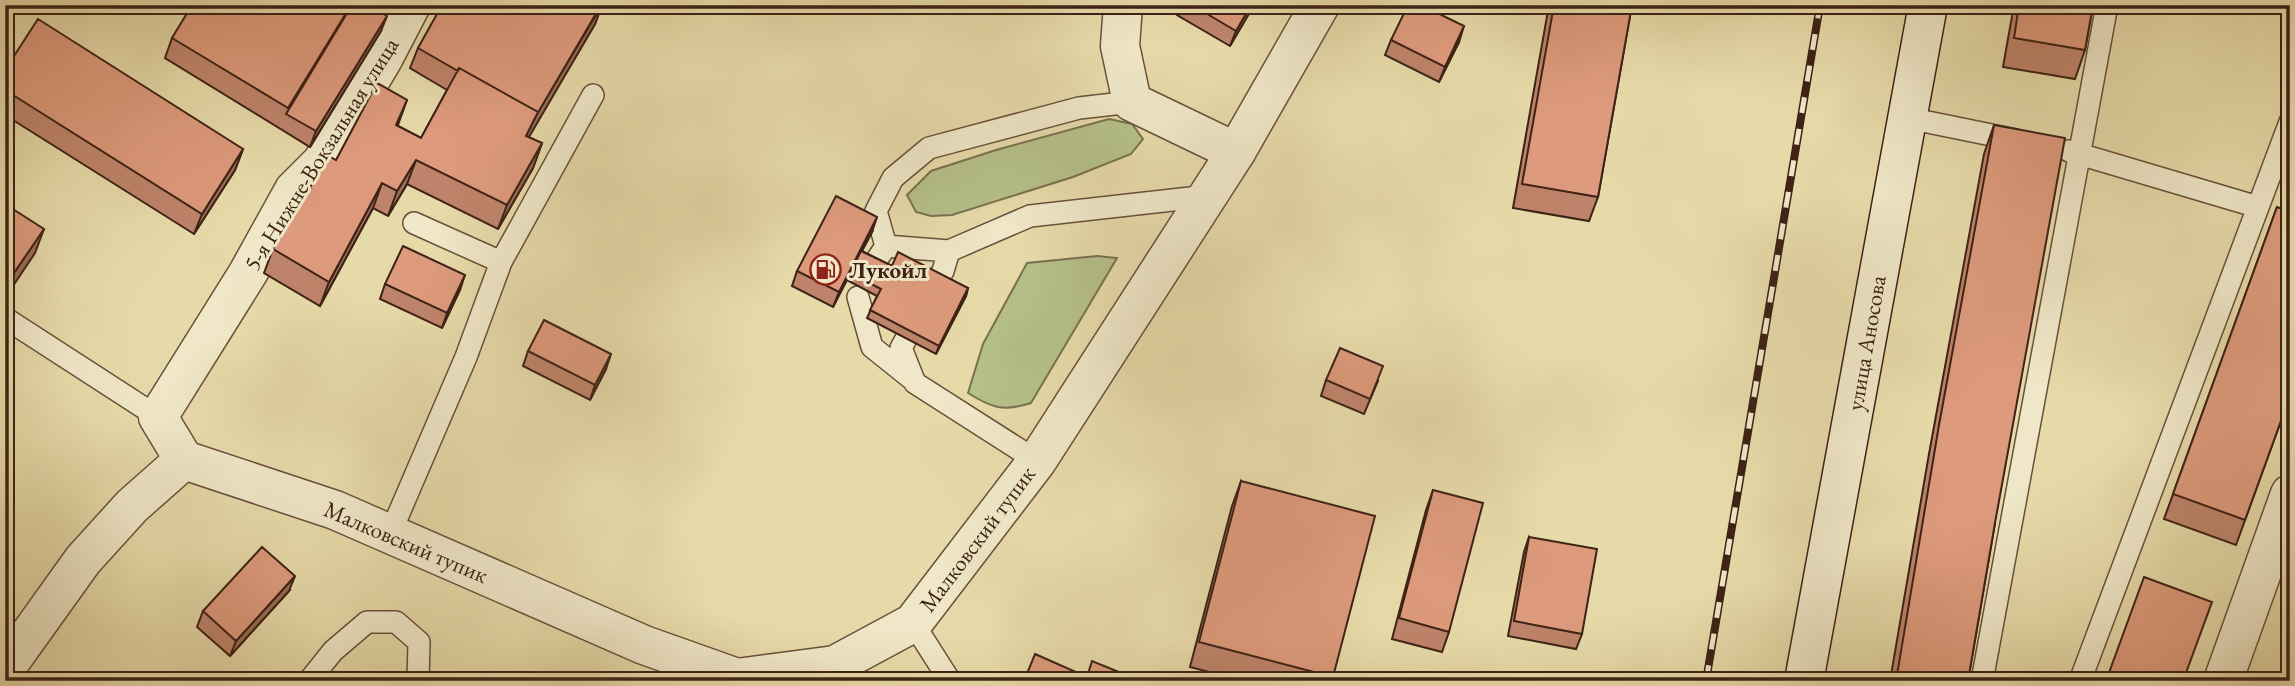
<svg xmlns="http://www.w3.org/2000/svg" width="2295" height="686" font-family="'EB Garamond',serif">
	<rect width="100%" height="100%" fill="#e7daa9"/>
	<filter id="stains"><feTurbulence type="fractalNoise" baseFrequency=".00286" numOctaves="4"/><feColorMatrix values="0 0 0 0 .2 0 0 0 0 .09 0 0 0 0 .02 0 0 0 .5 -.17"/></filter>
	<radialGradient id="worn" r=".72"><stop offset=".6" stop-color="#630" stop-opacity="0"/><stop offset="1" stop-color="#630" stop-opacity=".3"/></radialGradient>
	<!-- green -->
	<path fill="#b5c089" stroke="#797150" stroke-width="2" d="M1109 119 1132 124 1143 139 1131 154 1073 177 952 215 931 216 916 212 907 195 931 171 996 150Z
		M1097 256 1117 258 1031 403C1003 412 992 408 968 393L983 344 1027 263Z"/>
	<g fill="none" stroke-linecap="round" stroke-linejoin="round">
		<defs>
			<path id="service" d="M1908 118 2016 140
				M2069 151 2258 207
				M414 223 501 262
				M886 246 876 211 893 178 929 148 1079 108 1132 102
				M878 258 886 246 949 251
				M858 297 872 347 912 379
				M5 318 158 417
				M1037 461 915 383 901 348 943 271 949 251 1030 216 1208 196
				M390 534 466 357 501 262 593 95
				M913 623 950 681
				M309 681 333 651 367 622H396L419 642 418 681
				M1982 681 2107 5
				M2080 681 2290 122"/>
			<path id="minor" d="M1123 5 1120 46 1132 102 1236 152
				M184 460 158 417 248 273 294 190 322 162 384 57 411 5
				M2223 681 2290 494"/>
			<path id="tertiary" d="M5 669 83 560 132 506 184 460 335 510 644 645 737 678 835 665 913 623 1037 461 1236 152 1320 5"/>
			<path id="secondary" d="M1804 681 1928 5"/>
		</defs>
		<!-- service casing -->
		<use href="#service" stroke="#68503b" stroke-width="24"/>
		<!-- minor casing -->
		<use href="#minor" stroke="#68503b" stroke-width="41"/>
		<!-- tertiary casing -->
		<use href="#tertiary" stroke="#68503b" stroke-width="41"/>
		<!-- secondary casing -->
		<use href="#secondary" stroke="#3d2216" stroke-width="41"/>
		<!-- service -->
		<use href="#service" stroke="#efe7c7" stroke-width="21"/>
		<!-- minor -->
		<use href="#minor" stroke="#efe7c7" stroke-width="38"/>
		<!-- tertiary -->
		<use href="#tertiary" stroke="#efe7c7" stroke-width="38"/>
		<!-- secondary -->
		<use href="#secondary" stroke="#efe7c7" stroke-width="38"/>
		<!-- tram -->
		<path stroke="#3d2216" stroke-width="2" d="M2280 681 2290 638"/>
		<defs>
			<path id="rail" d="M1706 681 1820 5"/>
		</defs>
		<!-- rail casing -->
		<use href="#rail" stroke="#3d2216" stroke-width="8"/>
		<!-- rail -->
		<use href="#rail" stroke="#efe7c7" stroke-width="5" stroke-dasharray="16" stroke-linecap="butt"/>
	</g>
	<!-- wall -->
	<path fill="#be846b" stroke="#3d2216" stroke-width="2" d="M602 5 595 24 528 137 542 143 533 168 498 229 407 184 388 216 373 208 320 306 264 273 273 249 398 126 421 138 447 90 410 68 418 48Z
		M1181 5H1254L1230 46 1177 15Z
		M1549 5H1632L1598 197 1589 221 1513 208Z
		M2014 5H2093L2085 50 2075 79 2003 67Z
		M381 31 310 147 165 58 172 38Z
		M1391 40 1459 42 1439 82 1385 55Z
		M5 70 243 149 235 170 194 234 5 115Z
		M1994 125 1995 523 1968 681H1890L1929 454 1984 154Z
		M2277 207 2290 396 2236 545 2164 519Z
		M872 232 862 251 892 266 968 288 966 296 936 354 867 318 877 296 847 280 833 307 792 286 797 271Z
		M385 284 460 290 442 328 380 299Z
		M528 351 606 369 590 400 523 366Z
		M1326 380 1378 381 1364 414 1321 396Z
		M1241 481 1333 677 1331 681H1244L1190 667 1232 506Z
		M1433 490 1449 632 1442 652 1392 639 1426 510Z
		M1529 537 1582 634 1576 649 1508 636 1524 552Z
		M289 591 230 656 197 627 203 611Z"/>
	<!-- shaded-wall -->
	<path fill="#9b6c57" stroke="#3d2216" stroke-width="2" d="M602 5 595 24 529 137 517 161 526 136 538 112Z
		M1251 5H1254L1230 46 1236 31Z
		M387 16 381 31 310 147 316 131Z
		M1464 26 1459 42 1439 82 1445 67Z
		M407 100 398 125 387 150 396 125Z
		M542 143 533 168 498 229 507 205Z
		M243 149 235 170 194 234 202 214Z
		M416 160 407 184 388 216 397 191Z
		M382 183 373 208 320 306 329 282Z
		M877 217 872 232 850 273 833 307 839 292Z
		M44 229 35 253 5 298V286Z
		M465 275 460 290 442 328 447 313Z
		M968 288 966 296 936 354 939 346Z
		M611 354 606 369 590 400 595 385Z
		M295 576 289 591 230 656 236 641Z"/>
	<!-- building -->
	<path fill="#dd9a7c" stroke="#3d2216" stroke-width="2" d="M192 5H351L288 108 172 38Z
		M352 5H369L387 16 316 131 286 114Z
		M442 5H601L536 116 538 112 459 68 458 71 418 48Z
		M1192 5H1251L1236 31Z
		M1408 5H1421L1464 26 1445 67 1391 40Z
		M1554 5H1632L1598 197 1522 184Z
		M2019 5H2093L2085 50 2014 38Z
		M38 19 243 149 202 214 5 90V70Z
		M459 68 538 112 526 136 542 143 507 205 416 160 397 191 382 183 329 282 273 249 329 156 336 160 377 83 407 100 396 125 421 138Z
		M1994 125 2065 138 1995 523 1968 681H1896L1939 425Z
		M836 196 877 217 839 292 797 271Z
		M5 204 44 229 5 286Z
		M2277 207 2290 212V396L2245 520 2173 494Z
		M403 246 465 275 447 313 385 284Z
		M861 251 892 266 898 252 968 288 939 346 870 310 881 289 850 273Z
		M544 320 611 354 595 385 528 351Z
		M1340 348 1383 366 1370 399 1326 380Z
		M1241 481 1375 516 1333 677 1199 642Z
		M1433 490 1483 503 1449 632 1399 618Z
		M1529 537 1597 549 1582 634 1514 621Z
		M262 547 295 576 236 641 203 611Z
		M2144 577 2212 602 2183 681H2106Z
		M1035 654 1087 677 1092 661 1141 681H1024Z"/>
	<!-- icons -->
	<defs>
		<symbol id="fuel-ring" viewBox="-11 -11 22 22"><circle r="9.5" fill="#efe7c7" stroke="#8f2418" stroke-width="1.5"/><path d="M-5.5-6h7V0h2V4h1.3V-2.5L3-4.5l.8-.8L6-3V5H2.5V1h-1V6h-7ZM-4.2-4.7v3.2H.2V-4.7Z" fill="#8f2418"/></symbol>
	</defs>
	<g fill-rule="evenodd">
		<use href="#fuel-ring" x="808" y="252" width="35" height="35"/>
	</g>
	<g text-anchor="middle" stroke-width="6" stroke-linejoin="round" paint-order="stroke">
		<!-- street labels -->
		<g font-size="23" fill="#3d2216" stroke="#efe7c7">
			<text transform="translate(321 154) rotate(-58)" y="8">5-я Нижне-Вокзальная улица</text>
			<text transform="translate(1866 343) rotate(-80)" y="8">улица Аносова</text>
			<text transform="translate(977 539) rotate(-53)" y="8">Малковский тупик</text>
			<text transform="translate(406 542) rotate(23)" y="8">Малковский тупик</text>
		</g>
		<!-- poi labels -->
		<g font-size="23" font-weight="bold" fill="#3d2216" stroke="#efe7c7" text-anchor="start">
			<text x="849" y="278">Лукойл</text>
		</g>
	</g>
	<!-- margin -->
	<rect width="2295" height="686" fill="none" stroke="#e7daa9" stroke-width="28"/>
	<rect x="7" y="7" width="2281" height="672" fill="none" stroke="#3d2216" stroke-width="3.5"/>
	<rect x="14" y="14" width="2267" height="658" fill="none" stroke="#3d2216" stroke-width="2"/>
	<rect width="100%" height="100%" filter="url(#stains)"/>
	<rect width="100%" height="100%" fill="url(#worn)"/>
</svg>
